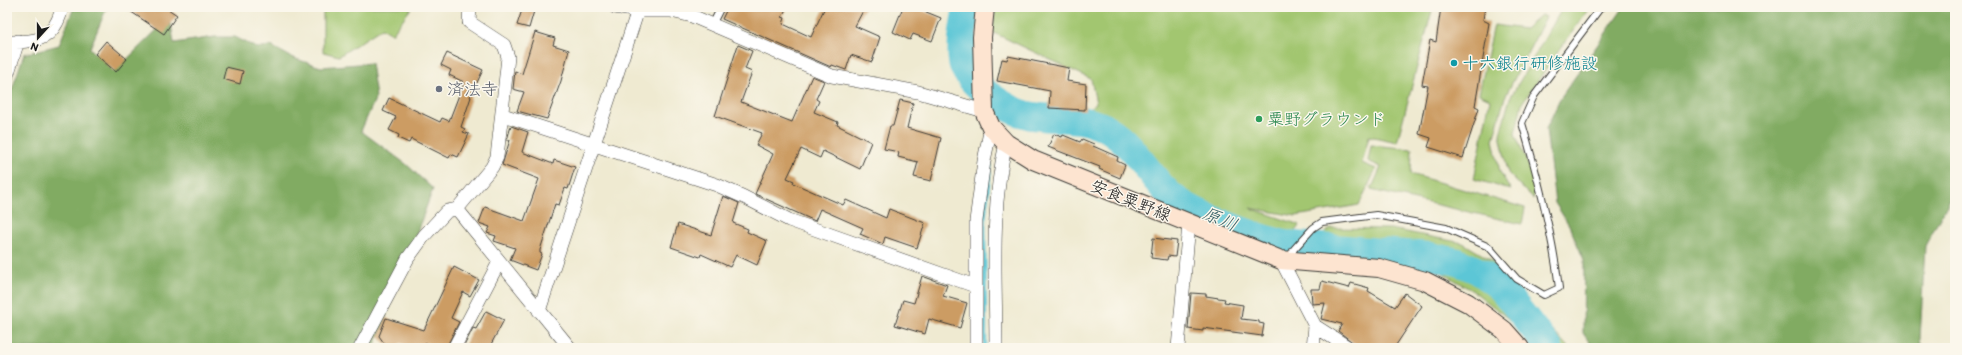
<svg xmlns="http://www.w3.org/2000/svg" width="1962" height="355" font-family="Itim,'Klee One',sans-serif">
	<rect width="100%" height="100%" fill="#fbf7ec"/>
	<filter id="ink" filterUnits="userSpaceOnUse"><feTurbulence type="fractalNoise" baseFrequency=".025" numOctaves="2"/><feDisplacementMap in="SourceGraphic" scale="8" xChannelSelector="R" yChannelSelector="G"/><feConvolveMatrix kernelMatrix="1 2 1 2 8 2 1 2 1" color-interpolation-filters="sRGB"/></filter>
	<filter id="wash" filterUnits="userSpaceOnUse"><feTurbulence type="fractalNoise" baseFrequency=".012" numOctaves="4" result="noise"/><feDisplacementMap in="SourceGraphic" scale="16" xChannelSelector="R" yChannelSelector="G"/><feGaussianBlur stdDeviation="0.9" result="paint"/><feColorMatrix in="noise" values="0 0 0 0 0 0 0 0 0 0 0 0 0 0 0 0 0 1.4 0 .05"/><feComposite in="paint" operator="in"/></filter>
	<g filter="url(#wash)">
		<rect width="100%" height="100%" fill="#efead1"/>
		<!-- green -->
		<path fill="#a2c670" stroke="#5f7146" d="M323 7H412L392 34 382 28 339 56 323 52Z
			M996 7H1433L1397 142 1369 136 1362 163 1376 169 1359 205 1296 216 1250 208 1300 225 1282 247 1188 213 1157 187 1108 127 1088 123 1089 110 1096 103 1091 79 992 32Z
			M1563 7H1590L1522 103 1515 134 1537 185 1533 199 1508 173 1500 134 1510 98Z
			M1541 15 1546 17 1505 97 1493 140 1500 172 1511 190 1474 179 1490 99 1479 94 1494 25 1525 29Z
			M1371 145 1412 149 1411 174 1525 208 1522 224 1371 190 1381 167 1368 161Z
			M1331 228 1391 229 1463 243 1501 266 1520 297 1569 348H1537L1520 328 1476 293 1438 270 1396 261 1307 249Z"/>
		<!-- forest -->
		<path fill="#81ab62" stroke="#4e643f" d="M72 7H107L90 48 114 72 170 17 174 43 215 37H235L257 48 271 46 293 58 321 67 371 63 376 97 361 131 406 164 433 189 374 348H7V104L24 54 59 45 73 10Z
			M1624 7H1955V190L1925 246 1920 339 1922 348H1593L1583 333 1584 260 1569 225 1555 203 1546 129 1561 97Z"/>
		<g fill="none" stroke-linecap="round" stroke-linejoin="round">
			<!-- stream -->
			<path stroke="#5bc6d6" stroke-width="4.5" d="M985 348 984 221 990 166"/>
			<!-- river -->
			<path stroke="#5bc6d6" stroke-width="28" d="M967 7C964 25 960 43 962 61 965 83 1008 111 1028 115 1055 121 1083 115 1108 129 1133 144 1146 171 1166 191 1187 213 1254 236 1284 244L1430 256 1458 262 1481 272 1503 290 1549 348"/>
		</g>
		<g id="blocks">
			<!-- building -->
			<path fill="#cc9c64" d="M124 7H165L177 15 164 34Z
				M523 7 534 11 529 28 517 25Z
				M728 7H787L782 17 785 18 783 24 811 37 825 7H865L855 26 880 37 872 62 851 55 846 70 832 65 831 67 722 19Z
				M903 7H914L941 18 932 41 913 34 910 40 893 32Z
				M1441 7H1485L1483 20 1489 23 1475 106 1479 108 1463 158 1428 147 1431 138 1419 134 1428 86 1422 85 1430 40 1436 42Z
				M535 32 555 38 553 45 569 50 561 81 547 119 517 111 524 92 513 89 515 71 522 74Z
				M106 41 127 59 116 72 95 54Z
				M738 45 752 51 745 69 752 72 741 102 792 122 812 76 824 81 816 99 819 101 814 112 838 122 837 125 871 142 860 169 823 151 820 158 801 149 787 178 794 181 793 183 843 205 846 200 886 218 889 209 925 223 917 248 885 237 883 244 860 234 863 228 820 209 815 221 755 194 773 154 756 145 762 133 715 116Z
				M447 53 483 70 470 97H471L461 127 465 129 463 132 469 134 458 157 451 154 449 158 411 139 409 143 398 138 399 135 389 130 396 117 383 111 389 98 440 122 442 118 449 121 464 82 449 75 451 70 441 65Z
				M1008 56 1069 68 1067 81 1086 84 1085 110 1049 108 1050 91 997 81 1002 59 1007 60Z
				M226 67 243 71 240 84 223 79Z
				M900 100 913 103 907 128 941 138 931 181 914 177 918 162 898 157 899 152 884 149 890 126H893Z
				M511 126 528 132 522 152 553 164 554 160 575 167 568 189 565 188 559 205 555 204 540 250V253L542 254 536 270 510 260 515 248 494 241 496 236 487 233 490 227 479 223 485 207 524 221 539 179 502 165 510 140H507Z
				M1054 134 1062 137 1063 135 1080 142 1082 139 1094 144 1093 146 1118 157 1117 161 1125 165 1120 178 1099 169 1100 167 1048 147Z
				M723 196 739 203 733 223 748 229 747 232 767 241 757 265 736 255 730 267 701 254 700 257 671 247 678 224 711 235Z
				M1153 238 1177 241 1175 257 1168 256 1167 260 1151 258Z
				M454 267 479 280 470 296 463 292 451 318 459 322 446 348H438L426 343 424 348H413L400 343 398 348H396L384 343 379 336 386 318 424 330Z
				M922 276 947 285 943 296 967 303 960 328 929 319 925 334 895 325 903 300 914 303Z
				M1322 281 1349 288 1351 283 1369 288 1368 291 1395 307 1405 293 1422 306 1394 348H1360L1338 331 1342 324 1321 319 1325 303 1312 304 1311 289H1320Z
				M1191 293 1206 294V296L1225 299 1224 302 1243 305 1241 319 1259 321V323L1264 324 1262 336 1203 328V331L1188 329Z
				M486 311 504 320 489 348H463L473 328 476 329Z"/>
		</g>
	</g>
	<g filter="url(#ink)">
		<use href="#blocks" fill-opacity="0" stroke="#3c3b37" stroke-width="1"/>
		<g fill="none" stroke-linecap="round" stroke-linejoin="round">
			<defs>
				<path id="service" d="M712 25 721 7
					M1289 258 1294 249 1313 228 1322 222 1376 215 1446 228 1489 247 1517 279 1544 295 1559 288C1552 231 1538 177 1522 123L1534 96 1601 7"/>
				<path id="minor" d="M615 7 638 11H671L692 16 832 76 918 92 984 111
					M7 42C28 41 46 44 57 22 59 17 62 13 61 7
					M7 76 18 41
					M503 115 717 185 744 197 789 220 975 286
					M457 209 570 348
					M1281 260 1315 326 1313 348
					M539 311 639 7
					M1315 326 1349 348
					M360 348 408 258 424 236 447 211 457 209 492 167 497 157 508 57 504 45 469 22 470 7
					M454 348 499 262
					M976 348V221L984 161 991 127
					M996 348C996 280 990 210 1006 143
					M1178 348 1189 224"/>
				<path id="secondary" d="M985 7 982 37 984 111 991 127 1006 143 1033 160 1281 260 1379 268 1425 281 1468 303 1504 330 1520 348"/>
			</defs>
			<!-- service casing -->
			<use href="#service" stroke="#3c3b37" stroke-width="8"/>
			<!-- minor casing -->
			<use href="#minor" stroke="#3c3b37" stroke-width="14"/>
			<!-- secondary casing -->
			<use href="#secondary" stroke="#3c3b37" stroke-width="20"/>
			<!-- service -->
			<use href="#service" stroke="#fff" stroke-width="6"/>
			<!-- minor -->
			<use href="#minor" stroke="#fff" stroke-width="13"/>
			<!-- secondary -->
			<use href="#secondary" stroke="#fde4d0" stroke-width="18"/>
		</g>
	</g>
	<!-- markers -->
	<circle fill="#0f9aa8" stroke="#fbf7ec" stroke-width="1.5" cx="1454" cy="63" r="4"/>
	<circle fill="#6b7280" stroke="#fbf7ec" stroke-width="1.5" cx="439" cy="89" r="4"/>
	<circle fill="#2e9e5b" stroke="#fbf7ec" stroke-width="1.5" cx="1259" cy="119" r="4"/>
	<g text-anchor="middle" stroke-width="3" stroke-linejoin="round" paint-order="stroke">
		<!-- culture labels -->
		<g font-size="17" fill="#0d838f" stroke="#fbf7ec" text-anchor="start">
			<text x="1462" y="69">十六銀行研修施設</text>
		</g>
		<!-- worship labels -->
		<g font-size="17" fill="#5b616d" stroke="#fbf7ec" text-anchor="start">
			<text x="447" y="95">済法寺</text>
		</g>
		<!-- leisure labels -->
		<g font-size="17" fill="#27864d" stroke="#fbf7ec" text-anchor="start">
			<text x="1267" y="125">粟野グラウンド</text>
		</g>
		<!-- street labels -->
		<g font-size="17" fill="#1c1c1c" stroke="#fbf7ec">
			<text transform="translate(1131 200) rotate(22)" y="6">安食粟野線</text>
		</g>
		<!-- water labels -->
		<g font-size="18" font-style="italic" fill="#356066" stroke="#fbf7ec">
			<text transform="translate(1220 219) rotate(23)" y="6">原川</text>
		</g>
	</g>
	<!-- margin -->
	<rect width="1962" height="355" fill="none" stroke="#fbf7ec" stroke-width="24"/>
	<!-- north arrow -->
	<g transform="translate(38 38) rotate(201)" stroke="#fbf7ec" stroke-width="3" paint-order="stroke">
	<path d="M0-3L7 15L0 10L-7 15Z" fill="#1c1c1c"/>
	<text y="-6" font-size="11" font-weight="bold" text-anchor="middle" fill="#1c1c1c">N</text>
	</g>
</svg>
